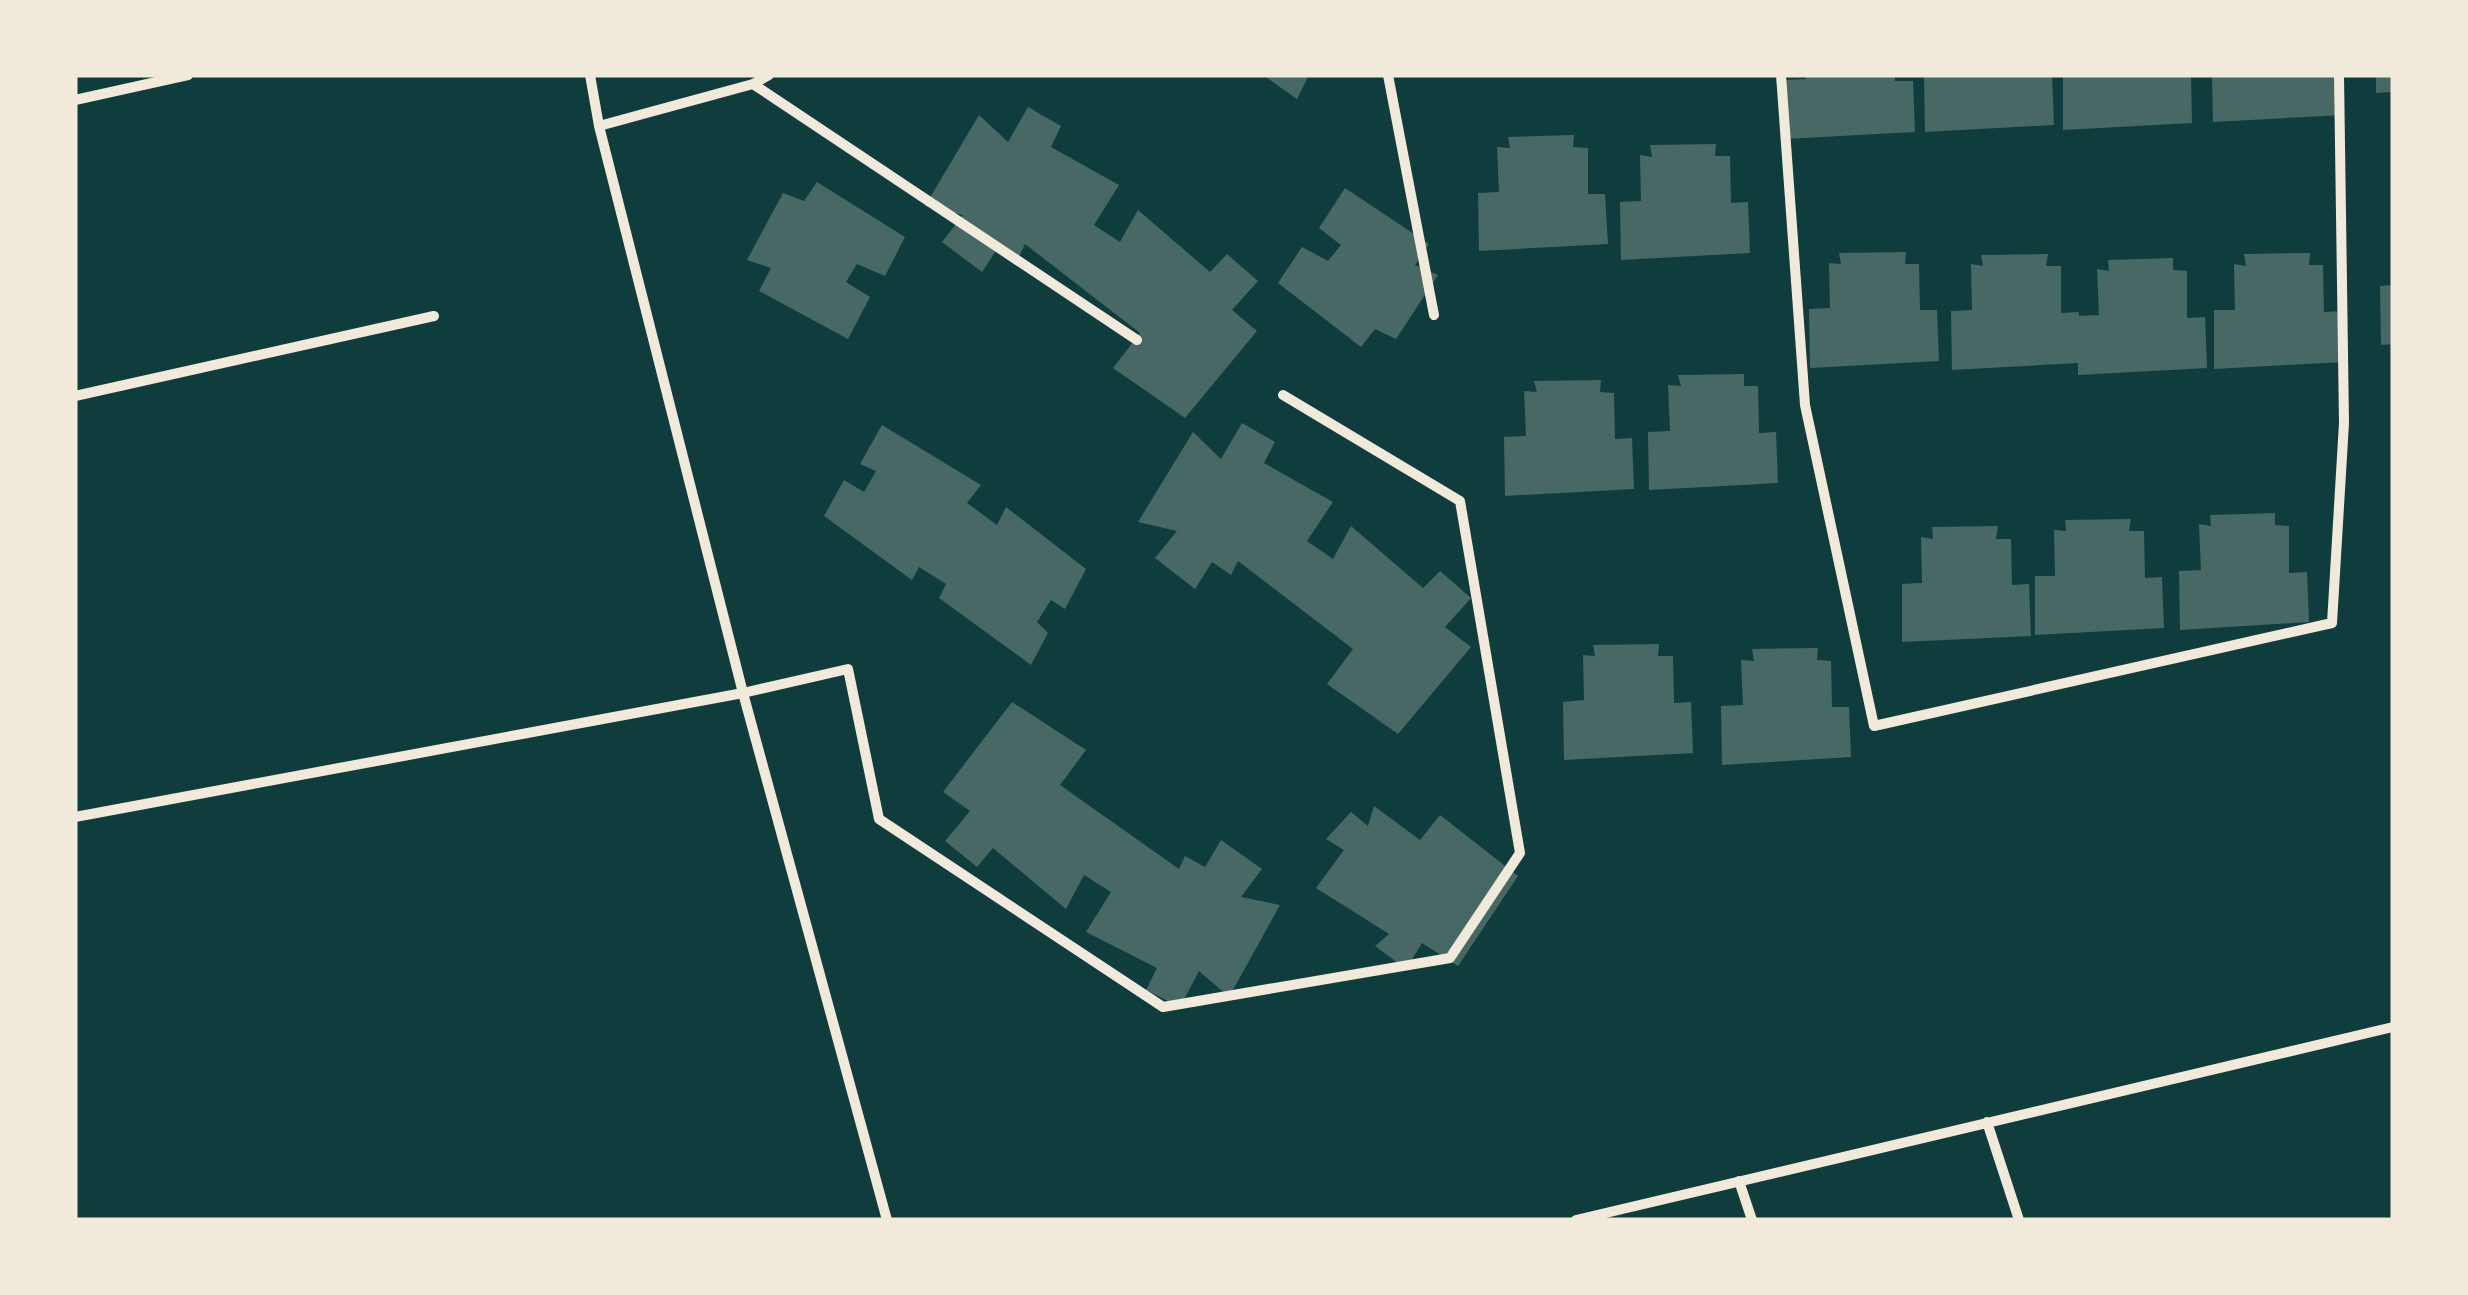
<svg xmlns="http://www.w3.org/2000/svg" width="2468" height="1295" font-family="'Nunito Sans',sans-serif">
	<rect width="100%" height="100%" fill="#0f3d3e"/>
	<!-- building -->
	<path fill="#486865" d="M1263 75H1309L1297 99Z
		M1806 75H1895V81H1913L1915 132 1785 139V80L1806 79Z
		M1924 75H2052L2054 125 1925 132Z
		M2063 75H2191L2192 123 2063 130Z
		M2212 75H2341L2342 115 2213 122Z
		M2376 75H2393V92L2376 93Z
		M1028 107 1061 126 1051 147 1119 185 1094 225 1120 242 1138 210 1210 272 1227 254 1258 281 1232 310 1257 331 1185 418 1113 368 1140 333 1025 244 1018 259 999 246 982 272 942 242 963 215 925 206 979 115 1008 142Z
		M1574 135 1573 147 1588 148V194H1605L1608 244 1479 251 1478 193 1499 192 1497 147 1510 148 1508 137Z
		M1716 144 1715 156H1730L1731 203 1748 202 1750 253 1621 260 1620 202 1641 201 1640 155 1652 157 1650 145Z
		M817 182 905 237 885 276 857 264 846 282 870 297 848 339 759 291 771 268 747 260 783 193 804 201Z
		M1345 188 1429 244 1415 265 1438 275 1396 339 1375 329 1361 347 1278 283 1302 247 1328 261 1341 245 1319 228Z
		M1906 252 1905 264H1919L1920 310H1937L1939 361 1810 368 1809 309 1830 308 1829 263 1841 264 1839 253Z
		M2310 253 2309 265H2323L2324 312 2342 311 2344 362 2214 369V310H2235L2234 264 2246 266 2244 254Z
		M2048 254 2046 266H2061V313L2079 312V316L2099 315 2097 269 2109 271 2108 260 2173 258V270L2187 271V318L2205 317 2207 368 2078 375V363L1952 370 1951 311 1972 310 1971 264 1983 266 1981 255Z
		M2393 285V344L2381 345 2380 286Z
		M1744 374V386H1758L1759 433 1776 432 1778 483 1649 490 1648 432 1670 431 1668 385 1681 386 1678 375Z
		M1601 380 1600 392 1614 393 1615 439 1632 438 1634 489 1505 496 1504 437 1526 436 1524 391 1537 392 1534 381Z
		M1242 423 1275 442 1264 463 1333 502 1307 541 1333 559 1351 526 1423 588 1440 571 1471 598 1445 627 1471 647 1398 734 1327 684 1353 649 1238 561 1231 575 1212 562 1195 589 1155 558 1177 531 1138 522 1193 432 1221 459Z
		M882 425 981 485 967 503 997 525 1006 507 1086 569 1065 609 1051 600 1037 622 1048 633 1031 665 939 598 946 584 919 567 912 580 824 516 844 480 864 492 876 471 860 464Z
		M2275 513V525L2289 526V573L2307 572 2309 622 2180 630 2179 571 2201 570 2199 524 2211 526 2210 515Z
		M2131 519 2129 531H2144L2145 578 2162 577 2164 628 2035 635V576H2055L2054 530 2066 531 2065 520Z
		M1998 526 1996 539H2011L2012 585 2029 584 2031 636 1902 642V584L1922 583 1921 537 1933 539 1932 527Z
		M1659 644 1658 656H1673L1674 703 1691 702 1693 753 1564 760 1563 702 1584 700 1583 655 1595 656 1593 645Z
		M1818 648 1817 660 1831 661 1832 707H1849L1851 757 1722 765 1721 706 1743 705 1741 660 1754 661 1752 649Z
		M1012 702 1086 750 1060 785 1179 869 1185 856 1205 867 1221 840 1262 869 1241 897 1280 905 1229 997 1199 971 1180 1007 1146 990 1157 968 1086 932 1111 892 1084 875 1066 909 993 848 977 867 945 841 970 811 943 792Z
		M1374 806 1420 840 1440 815 1518 876 1458 966 1422 943 1406 969 1375 946 1389 934 1316 888 1344 850 1326 839 1351 812 1368 826Z"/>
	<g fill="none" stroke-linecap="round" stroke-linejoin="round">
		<!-- minor -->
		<path stroke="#f1e9da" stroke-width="10" d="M590 75 599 126 743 693 887 1220
			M1388 75 1434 315
			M1781 75 1805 405 1874 726 2332 623 2344 423 2339 75
			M753 84 1137 340
			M75 100 188 75
			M599 126 753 84 769 75
			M75 396 434 316
			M75 817 743 693 848 669 879 819 1163 1007 1450 958 1520 853 1460 501 1283 395
			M1987 1122 2019 1220
			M1739 1181 1752 1220
			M1576 1220 2393 1027"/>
	</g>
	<!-- border -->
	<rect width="2468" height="1295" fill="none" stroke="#f1e9da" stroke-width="155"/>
</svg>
